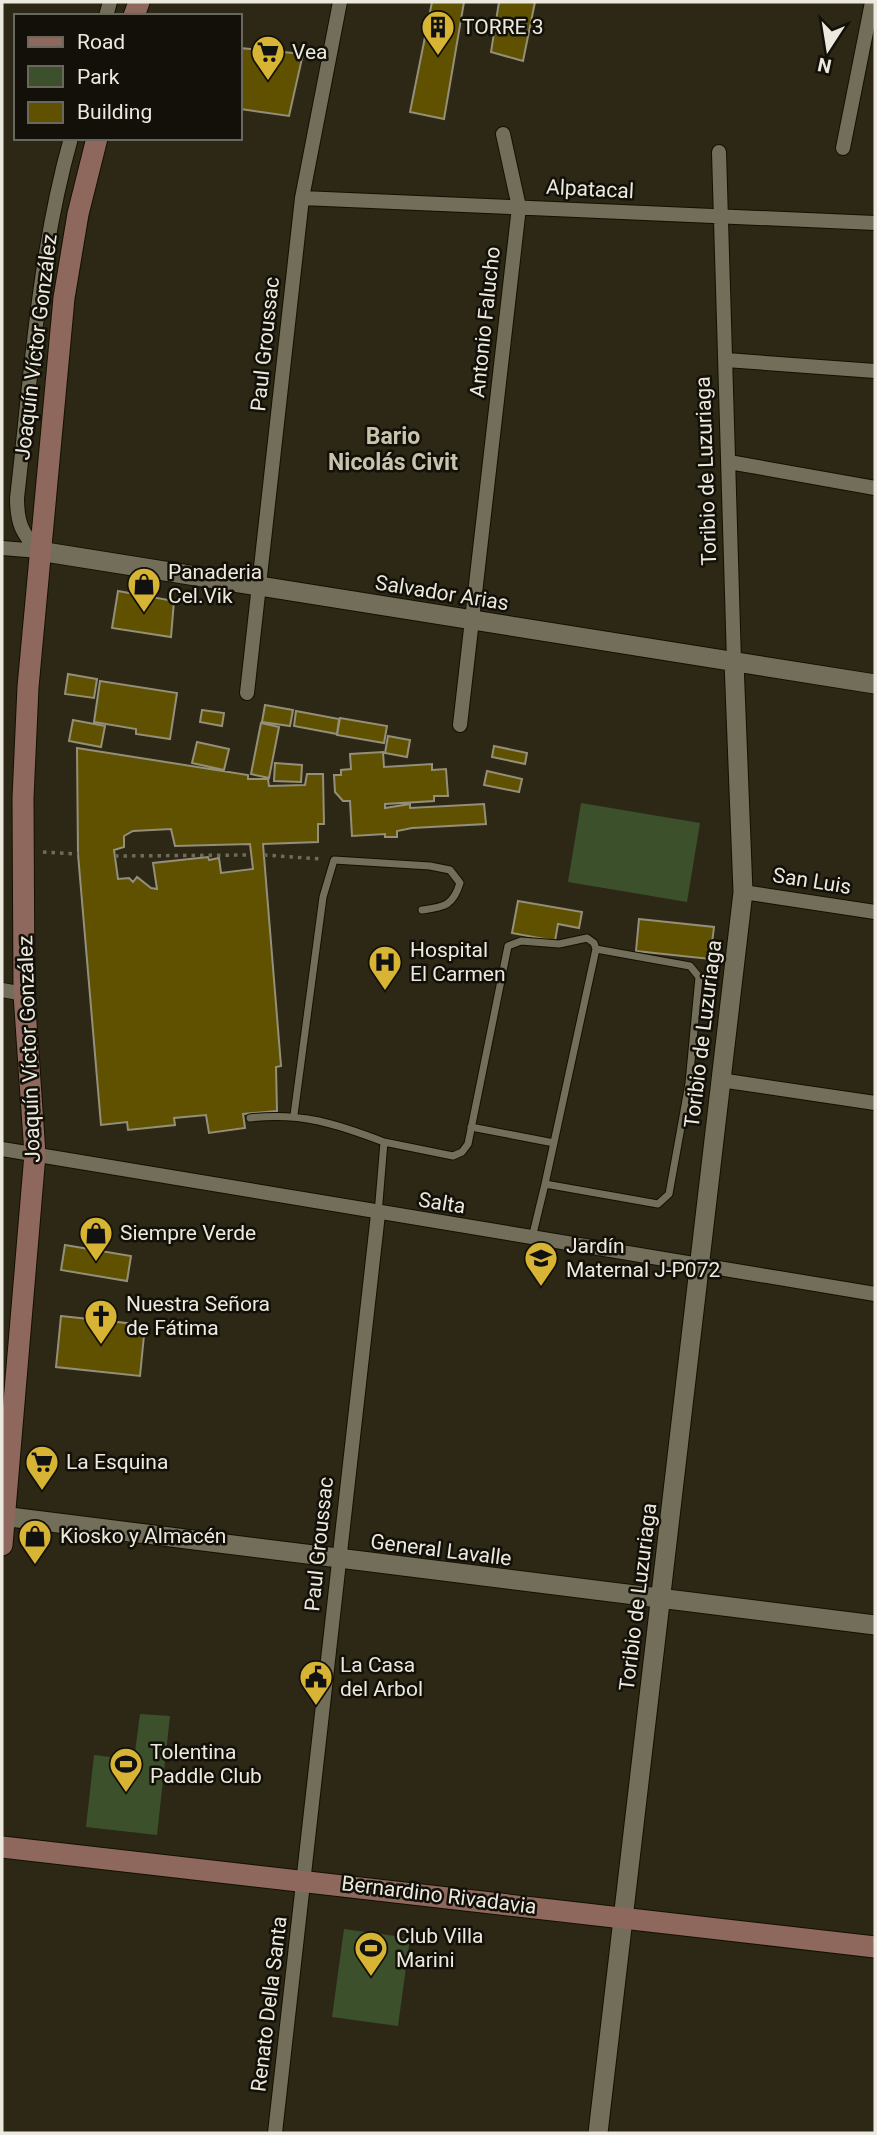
<svg xmlns="http://www.w3.org/2000/svg" width="877" height="2135" font-family="Roboto,sans-serif">
	<rect width="100%" height="100%" fill="#2c2815"/>
	<!-- green -->
	<path fill="#3c502b" d="M581 803 700 823 687 902 568 882Z
		M140 1714 170 1716 157 1835 86 1827 94 1755 134 1760Z
		M344 1929 410 1938 398 2026 332 2017Z"/>
	<!-- building -->
	<path fill="#5f5100" stroke="#948f79" stroke-width="2" fill-rule="evenodd" d="M432 2H464L444 119 410 112Z
		M499 2H535L523 61 491 52Z
		M240 48 303 54 289 116 240 109Z
		M118 591 174 601 171 637 112 628Z
		M68 674 97 679 94 698 65 694Z
		M100 681 177 693 170 739 136 734V729L94 722Z
		M265 705 293 710 290 726 262 722Z
		M202 710 224 713 222 726 200 722Z
		M296 711 339 719 337 734 294 726Z
		M340 718 387 726 384 743 337 735Z
		M73 720 105 726 101 747 69 741Z
		M261 723 279 727 269 778 251 774Z
		M388 736 410 740 407 757 385 753Z
		M197 742 229 749 224 770 192 763Z
		M494 746 527 753 525 764 492 757Z
		M77 748 248 775V779H268L269 786 305 785 307 774H323L324 824H318V842L263 844 281 1066 276 1067 277 1111 243 1114 245 1128 209 1133 206 1115 174 1118 175 1125 128 1130 127 1122 101 1125 78 854ZM171 829 175 846 250 844 253 869 221 873 219 858 209 860 208 857 153 863 157 889 151 888 137 877 133 882 129 878 118 879 114 850 124 847V836L133 831Z
		M383 752 384 767 432 764V770L446 769 448 796H434V801L385 804V808L410 804V808L484 804 486 824 412 828 397 831V837H385V834L352 836 350 801H343L335 792 334 775H341V770L351 769 350 754Z
		M275 763 302 765 301 782 274 781Z
		M487 771 522 779 519 792 484 785Z
		M518 901 582 912 579 928 558 924 555 941 512 933Z
		M639 919 714 927 710 959 636 951Z
		M65 1245 131 1256 127 1281 61 1270Z
		M61 1316 145 1325 140 1376 56 1367Z"/>
	<g fill="none" stroke-linecap="round" stroke-linejoin="round">
		<defs>
			<path id="service" d="M294 1115 323 897 334 860 430 866 450 870 460 883C453 906 444 907 422 910
				M250 1118C301 1112 337 1124 384 1142
				M471 1127 554 1143
				M378 1214 384 1142 453 1156 462 1152 468 1144 508 946 521 941 559 944 587 938 594 943 596 949 545 1184 658 1204 669 1194 689 1083 699 977 690 966 596 949
				M532 1238 545 1184"/>
			<path id="minor" d="M106 16 110 2
				M843 148 872 2
				M719 152 734 662
				M302 198 875 223
				M726 360 875 371
				M729 462 875 488
				M2 548 39 551
				M39 551C22 534 17 523 17 498 31 378 38 255 71 138
				M247 693 302 198 340 2
				M460 725 519 207 503 134
				M743 892 875 912
				M2 990 24 994
				M720 1080 875 1103
				M2 1149 875 1294
				M275 2133 378 1214"/>
			<path id="tertiary" d="M39 551 875 684
				M2 1516 875 1625
				M598 2133 743 892 734 662"/>
			<path id="secondary" d="M134 16 139 2
				M2 1545 35 1154 24 994 23 798 28 687 64 298 78 214 97 138
				M2 1847 875 1947"/>
		</defs>
		<!-- service casing -->
		<use href="#service" stroke="#141001" stroke-width="9"/>
		<!-- minor casing -->
		<use href="#minor" stroke="#141001" stroke-width="16"/>
		<!-- tertiary casing -->
		<use href="#tertiary" stroke="#141001" stroke-width="21"/>
		<!-- secondary casing -->
		<use href="#secondary" stroke="#141001" stroke-width="23"/>
		<!-- path -->
		<path stroke="#6e6b5b" stroke-width="3.5" stroke-dasharray="3.5 5" stroke-linecap="butt" d="M43 852 78 854
			M264 855 321 859
			M115 856 251 855"/>
		<!-- service -->
		<use href="#service" stroke="#726e59" stroke-width="7"/>
		<!-- minor -->
		<use href="#minor" stroke="#726e59" stroke-width="14"/>
		<!-- tertiary -->
		<use href="#tertiary" stroke="#726e59" stroke-width="19"/>
		<!-- secondary -->
		<use href="#secondary" stroke="#8e685d" stroke-width="21"/>
	</g>
	<!-- icons -->
	<defs>
		<symbol id="building-pin" viewBox="-11 -11 22 30"><path d="M0 17L-7.5 6A9.5 9.5 0 1 1 7.5 6Z" fill="#d7b434" stroke="#121008"/><path d="M-4-6H4V6H1V3H-1V6H-4ZM-2.5-4.3h1.7v1.8h-1.7ZM.8-4.3h1.7v1.8H.8ZM-2.5-1h1.7V.8h-1.7ZM.8-1h1.7V.8H.8Z" fill="#111"/></symbol>
		<symbol id="supermarket-pin" viewBox="-11 -11 22 30"><path d="M0 17L-7.5 6A9.5 9.5 0 1 1 7.5 6Z" fill="#d7b434" stroke="#121008"/><path d="M-6-5.5h2.5l.6 2H6L4.5 2H-2.5L-4.4-4H-6ZM-1.5 3.2a1.3 1.3 0 1 0 .1 0ZM3 3.2a1.3 1.3 0 1 0 .1 0Z" fill="#111"/></symbol>
		<symbol id="shop-pin" viewBox="-11 -11 22 30"><path d="M0 17L-7.5 6A9.5 9.5 0 1 1 7.5 6Z" fill="#d7b434" stroke="#121008"/><path d="M-5-2.5h2.3a2.7 3.5 0 0 1 5.4 0H5L5.5 6h-11ZM-1.5-2.5h3a1.5 2.3 0 0 0-3 0Z" fill="#111"/></symbol>
		<symbol id="hospital-pin" viewBox="-11 -11 22 30"><path d="M0 17L-7.5 6A9.5 9.5 0 1 1 7.5 6Z" fill="#d7b434" stroke="#121008"/><path d="M-5-5h3v3.5h4V-5h3V5h-3V1.5h-4V5h-3Z" fill="#111"/></symbol>
		<symbol id="school-pin" viewBox="-11 -11 22 30"><path d="M0 17L-7.5 6A9.5 9.5 0 1 1 7.5 6Z" fill="#d7b434" stroke="#121008"/><path d="M0-5L7-2L0 1L-7-2ZM-4 1L0 2.5L4 1V4Q0 6-4 4Z" fill="#111"/></symbol>
		<symbol id="church-pin" viewBox="-11 -11 22 30"><path d="M0 17L-7.5 6A9.5 9.5 0 1 1 7.5 6Z" fill="#d7b434" stroke="#121008"/><path d="M-1.2-6h2.4v3.5h3.3v2.4h-3.3V6h-2.4V-.1h-3.3v-2.4h3.3Z" fill="#111"/></symbol>
		<symbol id="civic-pin" viewBox="-11 -11 22 30"><path d="M0 17L-7.5 6A9.5 9.5 0 1 1 7.5 6Z" fill="#d7b434" stroke="#121008"/><path d="M-.6-6.5H3V-4.5H.6V-3L4-1V1h2V6H-6V1h2V-1L-.6-3ZM-1.2 2.5V6h2.4V2.5Z" fill="#111"/></symbol>
		<symbol id="stadium-pin" viewBox="-11 -11 22 30"><path d="M0 17L-7.5 6A9.5 9.5 0 1 1 7.5 6Z" fill="#d7b434" stroke="#121008"/><path d="M0-5a6.5 5 0 1 0 0 10a6.5 5 0 1 0 0-10ZM-3.5-1.8h7v3.6h-7Z" fill="#111"/></symbol>
	</defs>
	<g fill-rule="evenodd">
		<use href="#building-pin" x="419" y="8" width="38" height="52"/>
		<use href="#supermarket-pin" x="249" y="33" width="38" height="52"/>
		<use href="#shop-pin" x="125" y="565" width="38" height="52"/>
		<use href="#hospital-pin" x="366" y="943" width="38" height="52"/>
		<use href="#shop-pin" x="77" y="1214" width="38" height="52"/>
		<use href="#school-pin" x="522" y="1239" width="38" height="52"/>
		<use href="#church-pin" x="82" y="1297" width="38" height="52"/>
		<use href="#supermarket-pin" x="23" y="1443" width="38" height="52"/>
		<use href="#shop-pin" x="16" y="1517" width="38" height="52"/>
		<use href="#civic-pin" x="297" y="1658" width="38" height="52"/>
		<use href="#stadium-pin" x="107" y="1745" width="38" height="52"/>
		<use href="#stadium-pin" x="352" y="1929" width="38" height="52"/>
	</g>
	<g text-anchor="middle" stroke-width="5" stroke-linejoin="round" paint-order="stroke">
		<!-- poi labels -->
		<g font-size="21" fill="#eceade" stroke="#121008" text-anchor="start">
			<text x="462" y="34">TORRE 3</text>
			<text x="292" y="59">Vea</text>
			<text x="168" y="579">Panaderia<tspan x="168" dy="24">Cel.Vik</tspan></text>
			<text x="410" y="957">Hospital<tspan x="410" dy="24">El Carmen</tspan></text>
			<text x="120" y="1240">Siempre Verde</text>
			<text x="566" y="1253">Jardín<tspan x="566" dy="24">Maternal J-P072</tspan></text>
			<text x="126" y="1311">Nuestra Señora<tspan x="126" dy="24">de Fátima</tspan></text>
			<text x="66" y="1469">La Esquina</text>
			<text x="60" y="1543">Kiosko y Almacén</text>
			<text x="340" y="1672">La Casa<tspan x="340" dy="24">del Arbol</tspan></text>
			<text x="150" y="1759">Tolentina<tspan x="150" dy="24">Paddle Club</tspan></text>
			<text x="396" y="1943">Club Villa<tspan x="396" dy="24">Marini</tspan></text>
		</g>
		<!-- street labels -->
		<g font-size="21" fill="#eceade" stroke="#121008">
			<text transform="translate(590 189) rotate(3)" y="7">Alpatacal</text>
			<text transform="translate(485 322) rotate(-84)" y="7">Antonio Falucho</text>
			<text transform="translate(265 344) rotate(-84)" y="7">Paul Groussac</text>
			<text transform="translate(36 347) rotate(-83)" y="7">Joaquín Víctor González</text>
			<text transform="translate(706 471) rotate(-92)" y="7">Toribio de Luzuriaga</text>
			<text transform="translate(442 593) rotate(9)" y="7">Salvador Arias</text>
			<text transform="translate(812 881) rotate(9)" y="7">San Luis</text>
			<text transform="translate(703 1034) rotate(-83)" y="7">Toribio de Luzuriaga</text>
			<text transform="translate(29 1049) rotate(-92)" y="7">Joaquín Víctor González</text>
			<text transform="translate(442 1203) rotate(9)" y="7">Salta</text>
			<text transform="translate(319 1544) rotate(-84)" y="7">Paul Groussac</text>
			<text transform="translate(441 1550) rotate(7)" y="7">General Lavalle</text>
			<text transform="translate(638 1597) rotate(-83)" y="7">Toribio de Luzuriaga</text>
			<text transform="translate(439 1895) rotate(7)" y="7">Bernardino Rivadavia</text>
			<text transform="translate(269 2004) rotate(-83)" y="7">Renato Della Santa</text>
		</g>
		<!-- neighbourhood labels -->
		<g font-size="23" font-weight="bold" fill="#c8c3ac" stroke="#121008">
			<text x="393" y="444">Bario<tspan x="393" dy="26">Nicolás Civit</tspan></text>
		</g>
	</g>
	<!-- border -->
	<rect width="877" height="2135" fill="none" stroke="#eceade" stroke-width="7"/>
	<!-- legend -->
	<rect x="14" y="14" width="228" height="126" fill="#121008" stroke="#69675e" stroke-width="2"/>
	<rect x="28" y="37" width="35" height="10" fill="#8e685d" stroke="#69675e" stroke-width="2"/>
	<text x="77" y="49" font-size="21" fill="#eceade">Road</text>
	<rect x="28" y="66" width="35" height="21" fill="#3c502b" stroke="#69675e" stroke-width="2"/>
	<text x="77" y="84" font-size="21" fill="#eceade">Park</text>
	<rect x="28" y="102" width="35" height="21" fill="#5f5100" stroke="#69675e" stroke-width="2"/>
	<text x="77" y="119" font-size="21" fill="#eceade">Building</text>
	<!-- north arrow -->
	<g transform="translate(828 49) rotate(192)" stroke="#121008" stroke-width="5" paint-order="stroke">
	<path d="M0-5L12 26L0 18L-12 26Z" fill="#eceade"/>
	<text y="-10" font-size="19" font-weight="bold" text-anchor="middle" fill="#eceade">N</text>
	</g>
</svg>
